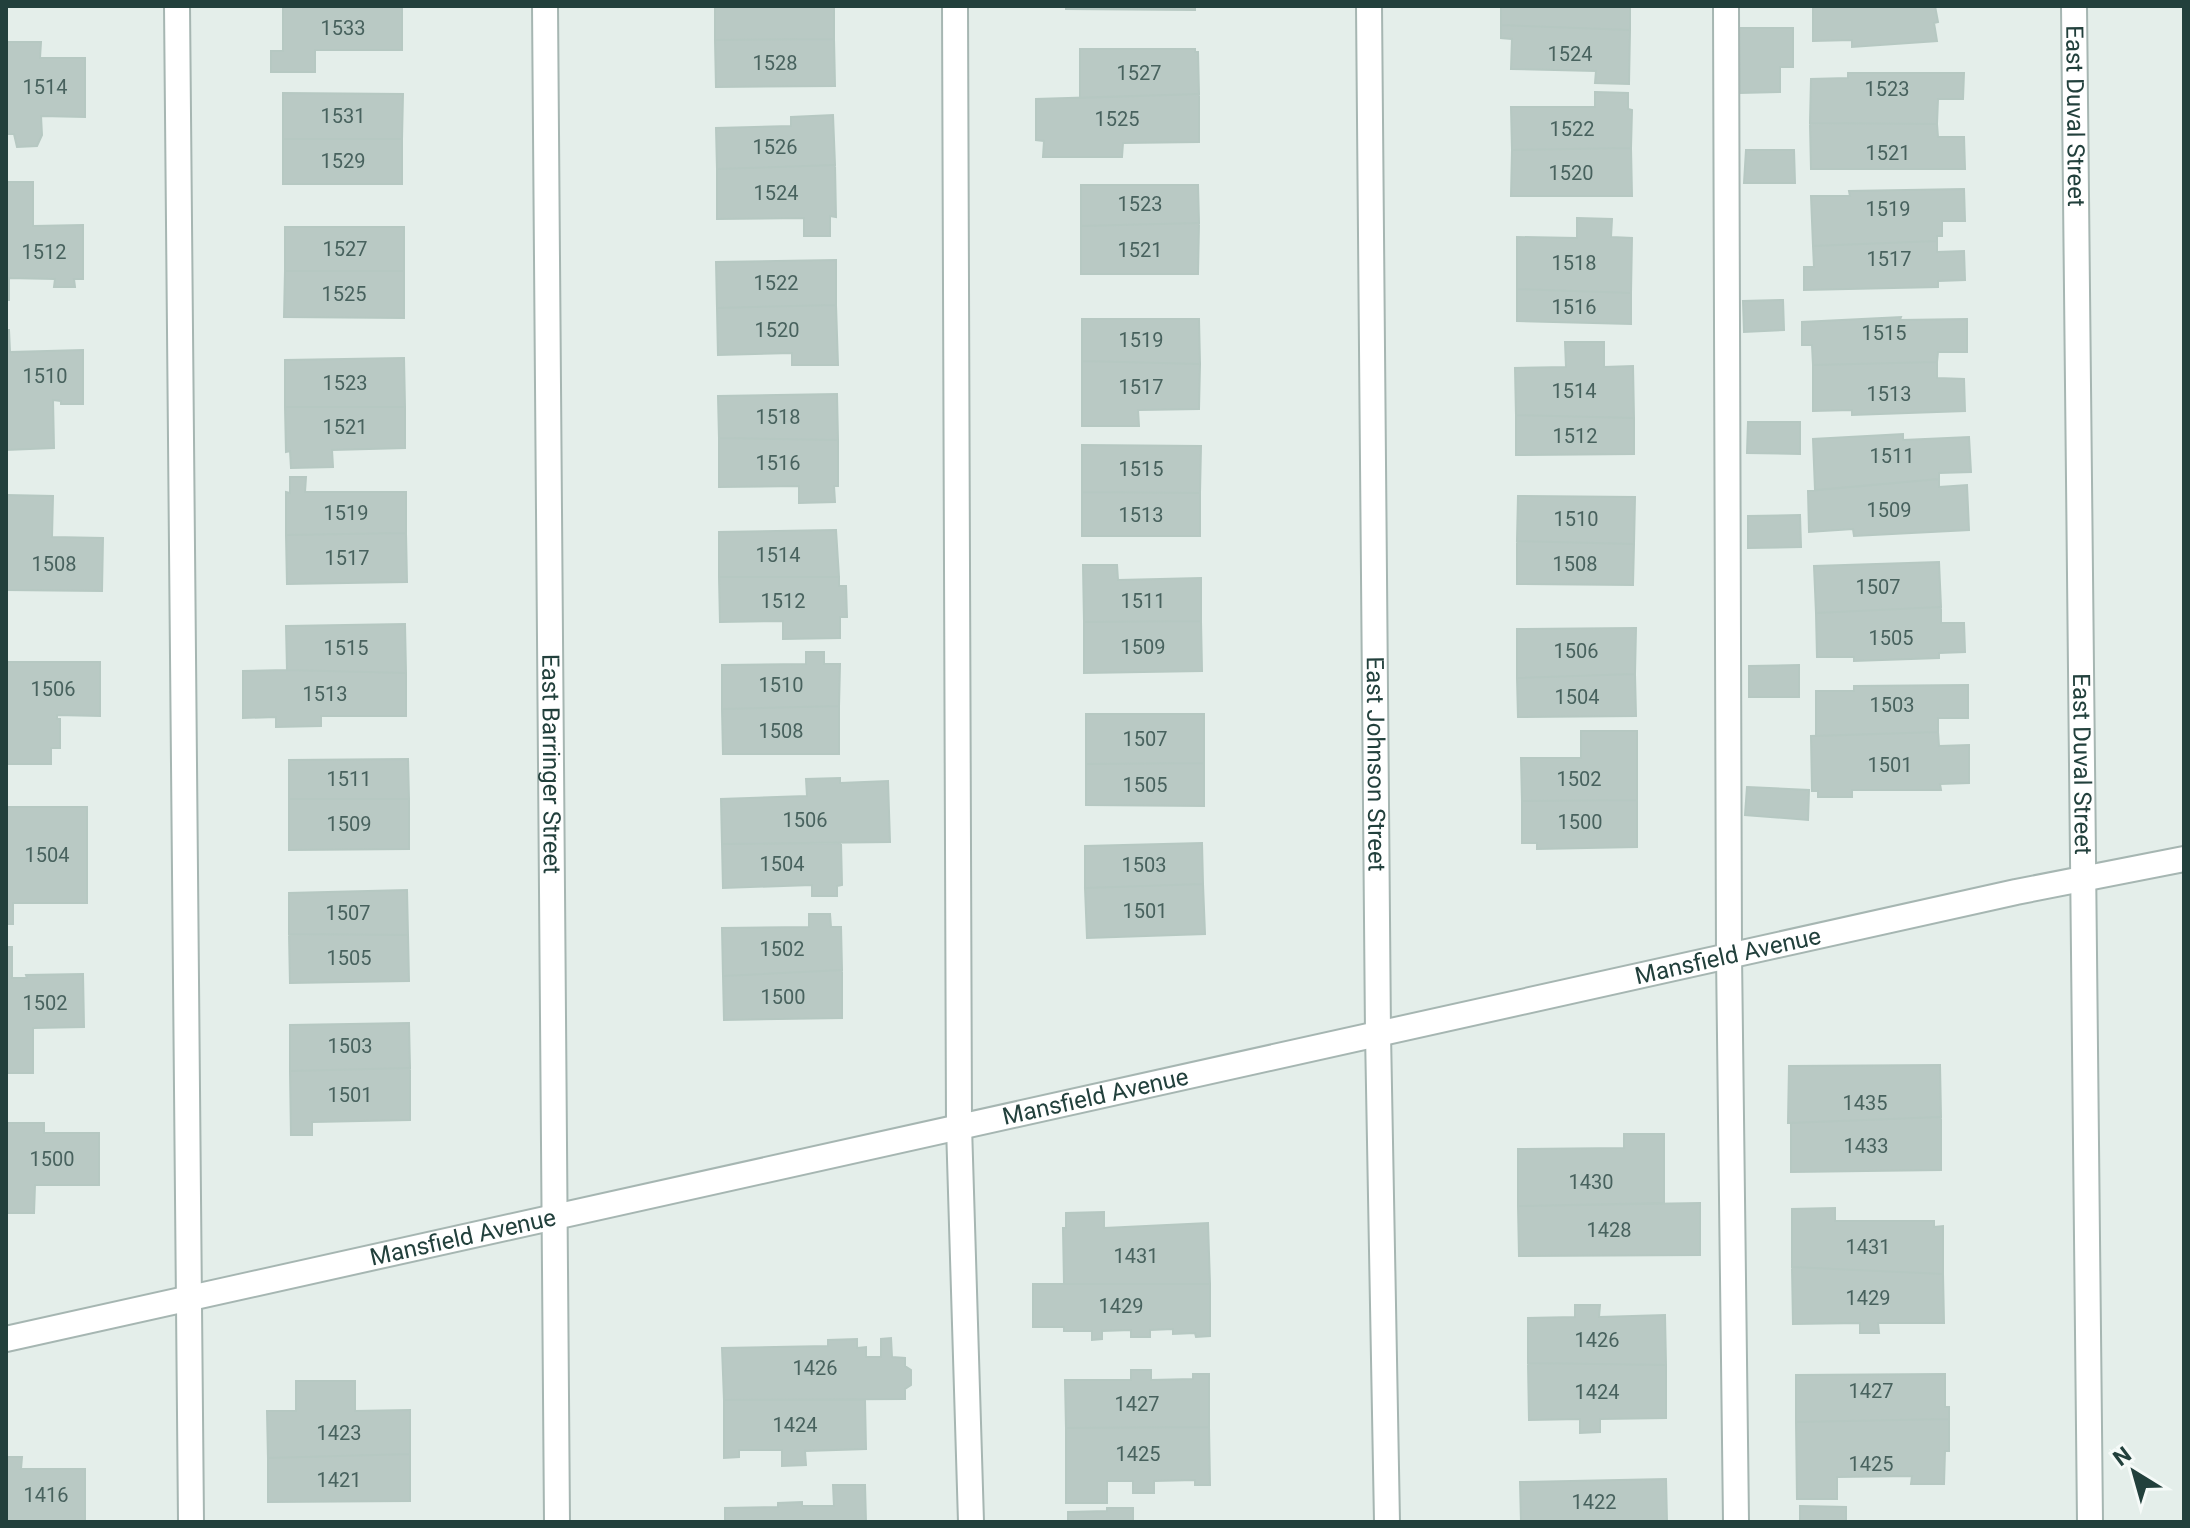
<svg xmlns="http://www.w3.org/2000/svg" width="2190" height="1528" font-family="Roboto,sans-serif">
	<rect width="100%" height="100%" fill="#e4eeea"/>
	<!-- building -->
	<path fill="#b9c9c4" stroke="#b6c8c2" stroke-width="2" d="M283 6H402V50H315V72H271V51H283Z
		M715 6H834V39L715 40Z
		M1066 6H1195V10L1066 9Z
		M1512 6H1630V30L1501 25V7Z
		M1813 6H1935L1938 22 1934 23 1937 41 1852 47V40L1813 41Z
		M1501 25 1630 30 1629 84 1595 83 1596 71 1511 69 1512 39 1501 38Z
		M1739 28H1793V67H1780V92L1740 93Z
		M834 39 835 86 716 87 715 40Z
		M6 42H41L40 58H85V117L41 116 42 135 37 146 17 147 14 134H6Z
		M1080 49H1195V52H1198L1199 94 1080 98Z
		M1848 73H1964L1963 99H1938L1937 124 1810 123 1811 79 1848 78Z
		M1595 92 1628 93V109L1632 110 1631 148 1512 150 1511 107H1595Z
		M283 93 403 94 402 139H283Z
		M1199 94V142L1123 143 1122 157H1043L1044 141 1036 140V99Z
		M833 115 835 165 717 169 716 128 791 126V117Z
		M1810 123 1937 124 1938 137H1964L1965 169H1811Z
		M283 139H402V184H283Z
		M1631 148 1632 196H1511L1512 150Z
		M1746 150H1794L1795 183H1744Z
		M835 165 836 217 830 216V236H804V218L717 219V169Z
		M6 182H33V226L83 225V279H74L75 287H54L55 279 9 278V300H6Z
		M1081 185H1198L1199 223 1081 226Z
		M1964 189 1965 221H1942V236H1937V241L1813 246 1811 196H1850L1849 191Z
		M1577 218 1612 219 1611 237 1632 238 1631 293 1517 289V237L1577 238Z
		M1199 223 1198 274H1081V226Z
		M285 227H404V271H285Z
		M1937 241V252L1964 251 1965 280 1938 281V287L1804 290V267H1814L1813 246Z
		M836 260V305L717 308 716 262Z
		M285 271H404V318L284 317Z
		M1517 289 1631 293V324L1517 321Z
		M1783 300 1784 330 1744 332 1743 301Z
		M836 305 838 365H792V353L718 355 717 308Z
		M1901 317 1900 320 1967 319V352H1938L1937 362 1813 365 1812 345H1802V322Z
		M1082 319H1199L1200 364 1082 361Z
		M6 330H9L10 352 83 350V404H61V401L53 400 54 448 6 450Z
		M1565 342H1604V367L1633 366 1634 418 1516 415 1515 368 1566 367Z
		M404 358 405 407H285V360Z
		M1082 361 1200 364 1199 409 1138 410 1139 426H1082Z
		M1937 362V378L1964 379 1965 411 1852 415V410L1813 411V365Z
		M837 394 838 440 719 438 718 396Z
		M285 407H405V448L332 450 333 467 291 468 290 451 286 452Z
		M1516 415 1634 418V454L1516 455Z
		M1748 422H1800V454L1747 453Z
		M1903 434V440L1969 437 1971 472 1939 473V479L1815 490 1813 439Z
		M719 438 838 440V486H834L835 502 799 503V486L719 487Z
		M1082 445 1201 446 1200 493 1082 492Z
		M290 477H306L305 492H406V533L286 535V492L290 493Z
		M1939 479V487L1967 485 1969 530 1854 536 1853 529 1809 532 1808 491Z
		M1082 492 1200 493V536H1082Z
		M6 495 53 496 52 537 103 538 102 591 6 590Z
		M1518 496 1635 497 1634 544 1517 541Z
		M1800 515 1801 547 1748 548V516Z
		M836 530 839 577H719V532Z
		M406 533 407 582 287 584 286 535Z
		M1517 541 1634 544 1633 585 1517 584Z
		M1939 562 1941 607 1816 613 1814 566Z
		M1083 565H1117L1118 580 1201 578V621L1084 622Z
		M719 577H839V586H846L847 617H840V638L783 639V621L720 622Z
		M1941 607V623H1964L1965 652 1939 653V658L1854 661V657H1817L1816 613Z
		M1201 621 1202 671 1084 673V622Z
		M405 624 406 673 287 670 286 626Z
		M1636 628 1635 674 1517 678V629Z
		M806 652H824V664H840L839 706 722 709V665L806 664Z
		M6 662H100V716L57 715V719H60V748H51V764H6Z
		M1799 665V697H1749V666Z
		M287 670 406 673V716H321V726L276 727V717L243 718V671Z
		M1635 674 1636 716 1518 717 1517 678Z
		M1968 685V718H1938V732L1816 736V691H1854V686Z
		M839 706V754H723L722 709Z
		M1086 714H1204V763L1086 764Z
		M1581 731H1637V800L1522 801 1521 758H1581Z
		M1938 732 1939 746 1969 745V783L1940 784 1941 790H1852V797H1818V791H1812L1811 736Z
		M408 759 409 799H289V760Z
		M1204 763V806L1086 805V764Z
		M840 778V783L888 781 890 842 722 844 721 799 807 796 806 779Z
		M1747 787 1809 790 1808 820 1745 815Z
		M289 799H409V849L289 850Z
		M1637 800V847L1537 849V843H1522V801Z
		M6 807H87V903H13V924H6Z
		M841 843 842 885 837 886V896H812V885L723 888 722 844Z
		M1202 843 1203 884 1085 888V846Z
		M1203 884 1205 934 1087 938 1085 888Z
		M407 890 408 935 289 934V893Z
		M809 914H830L831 927H841L842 970 723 976 722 928 809 927Z
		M289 934 408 935 409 981 290 983Z
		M6 947H12V978H27L26 975 83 974 84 1027 33 1028V1073H6Z
		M842 970V1018L724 1020 723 976Z
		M409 1023 410 1068 290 1071V1025Z
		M1940 1065 1941 1117 1788 1123 1789 1066Z
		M410 1068V1120L312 1122V1135H291L290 1071Z
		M1941 1117V1170L1791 1172V1123Z
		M6 1123H44V1133H99V1185H35L34 1213H6Z
		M1624 1134H1664V1203L1518 1206V1149L1624 1148Z
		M1700 1203V1255L1519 1256 1518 1206Z
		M1835 1208V1221H1934V1227L1943 1226V1274L1792 1267V1209Z
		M1104 1212V1228L1208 1223 1210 1284H1064L1063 1228H1066V1213Z
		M1792 1267 1943 1274 1944 1323H1878L1879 1333H1860V1323L1793 1324Z
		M1033 1284H1210V1336L1196 1337 1195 1333 1173 1334V1329L1150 1330V1337H1131V1330L1102 1331V1339L1092 1340V1331H1064V1327H1033Z
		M1575 1305H1600L1599 1317 1665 1315 1666 1365 1528 1363V1318L1575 1317Z
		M891 1338 892 1357 905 1358V1366L911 1370V1385L905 1389V1399L724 1400 722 1348 828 1346V1340L857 1339V1348L866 1347V1357H881V1339Z
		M1528 1363 1666 1365V1418L1600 1419V1432L1580 1433V1419L1529 1420Z
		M1131 1370H1151V1380L1193 1379V1374H1209V1427L1066 1428 1065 1380H1131Z
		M1945 1374V1407H1949V1419L1796 1422V1375Z
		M296 1381H355V1411L410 1410V1454L268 1458 267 1411H296Z
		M724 1400H865L866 1449 805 1451 806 1465 782 1466V1450H739V1457L724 1458Z
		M1949 1419V1451H1945L1944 1484H1911L1912 1476 1837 1477V1499H1797L1796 1422Z
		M1209 1427 1210 1485H1195V1480L1154 1481V1493H1133V1481H1107V1503H1066V1428Z
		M410 1454V1501L268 1502V1458Z
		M6 1457H22L21 1469H85V1522H6Z
		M1666 1479 1667 1522H1521L1520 1482Z
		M833 1485H865L866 1522H725V1508L778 1507V1503L802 1502V1506H834Z
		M1800 1506 1846 1507V1521L1936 1522H1795L1800 1521Z
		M1107 1508H1133V1522H1068V1512L1107 1511Z"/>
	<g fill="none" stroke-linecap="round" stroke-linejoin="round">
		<defs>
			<g id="minor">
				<path d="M177 6 191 1522"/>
				<path id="s1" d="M545 6 557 1522"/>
				<path d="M955 6 959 1126 971 1522"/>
				<path id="s2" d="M1369 6 1378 1033 1387 1522"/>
				<path d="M1726 6 1729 955 1736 1522"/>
				<path id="s3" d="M2074 6 2090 1522"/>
				<path id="s4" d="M6 1339 2016 892 2184 859"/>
			</g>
		</defs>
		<!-- minor casing -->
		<use href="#minor" stroke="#a6b6b2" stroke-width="28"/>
		<!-- minor -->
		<use href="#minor" stroke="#fff" stroke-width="24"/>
	</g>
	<g text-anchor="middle" stroke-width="6" stroke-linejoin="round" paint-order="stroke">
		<!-- number labels -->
		<g font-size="20" fill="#48625e">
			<text x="343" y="35">1533</text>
			<text x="1570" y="61">1524</text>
			<text x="775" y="70">1528</text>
			<text x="1139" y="80">1527</text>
			<text x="45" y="94">1514</text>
			<text x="1887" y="96">1523</text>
			<text x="343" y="123">1531</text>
			<text x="1117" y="126">1525</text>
			<text x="1572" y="136">1522</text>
			<text x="775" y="154">1526</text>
			<text x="1888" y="160">1521</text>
			<text x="343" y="168">1529</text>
			<text x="1571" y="180">1520</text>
			<text x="776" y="200">1524</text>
			<text x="1140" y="211">1523</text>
			<text x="1888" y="216">1519</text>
			<text x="345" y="256">1527</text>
			<text x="1140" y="257">1521</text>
			<text x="44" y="259">1512</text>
			<text x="1889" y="266">1517</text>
			<text x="1574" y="270">1518</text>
			<text x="776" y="290">1522</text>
			<text x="344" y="301">1525</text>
			<text x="1574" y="314">1516</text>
			<text x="777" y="337">1520</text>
			<text x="1884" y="340">1515</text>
			<text x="1141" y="347">1519</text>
			<text x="45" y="383">1510</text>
			<text x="345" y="390">1523</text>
			<text x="1141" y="394">1517</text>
			<text x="1574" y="398">1514</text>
			<text x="1889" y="401">1513</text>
			<text x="778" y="424">1518</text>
			<text x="345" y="434">1521</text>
			<text x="1575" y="443">1512</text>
			<text x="1892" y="463">1511</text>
			<text x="778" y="470">1516</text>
			<text x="1141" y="476">1515</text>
			<text x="1889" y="517">1509</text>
			<text x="346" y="520">1519</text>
			<text x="1141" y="522">1513</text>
			<text x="1576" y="526">1510</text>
			<text x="778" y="562">1514</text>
			<text x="347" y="565">1517</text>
			<text x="54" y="571">1508</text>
			<text x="1575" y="571">1508</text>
			<text x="1878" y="594">1507</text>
			<text x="783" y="608">1512</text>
			<text x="1143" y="608">1511</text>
			<text x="1891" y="645">1505</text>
			<text x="1143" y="654">1509</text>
			<text x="346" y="655">1515</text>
			<text x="1576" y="658">1506</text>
			<text x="781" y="692">1510</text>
			<text x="53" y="696">1506</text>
			<text x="325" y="701">1513</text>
			<text x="1577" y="704">1504</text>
			<text x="1892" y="712">1503</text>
			<text x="781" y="738">1508</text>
			<text x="1145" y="746">1507</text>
			<text x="1890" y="772">1501</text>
			<text x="349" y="786">1511</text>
			<text x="1579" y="786">1502</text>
			<text x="1145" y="792">1505</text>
			<text x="805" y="827">1506</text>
			<text x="1580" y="829">1500</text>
			<text x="349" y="831">1509</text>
			<text x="47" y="862">1504</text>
			<text x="782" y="871">1504</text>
			<text x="1144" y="872">1503</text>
			<text x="1145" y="918">1501</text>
			<text x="348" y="920">1507</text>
			<text x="782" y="956">1502</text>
			<text x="349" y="965">1505</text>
			<text x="783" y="1004">1500</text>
			<text x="45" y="1010">1502</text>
			<text x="350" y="1053">1503</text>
			<text x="350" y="1102">1501</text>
			<text x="1865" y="1110">1435</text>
			<text x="1866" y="1153">1433</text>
			<text x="52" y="1166">1500</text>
			<text x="1591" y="1189">1430</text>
			<text x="1609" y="1237">1428</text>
			<text x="1868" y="1254">1431</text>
			<text x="1136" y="1263">1431</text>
			<text x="1868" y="1305">1429</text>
			<text x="1121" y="1313">1429</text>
			<text x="1597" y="1347">1426</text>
			<text x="815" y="1375">1426</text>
			<text x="1871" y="1398">1427</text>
			<text x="1597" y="1399">1424</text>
			<text x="1137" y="1411">1427</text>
			<text x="795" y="1432">1424</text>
			<text x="339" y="1440">1423</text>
			<text x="1138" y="1461">1425</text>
			<text x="1871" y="1471">1425</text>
			<text x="339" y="1487">1421</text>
			<text x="46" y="1502">1416</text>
			<text x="1594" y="1509">1422</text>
		</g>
		<!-- street labels -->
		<g font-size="24" fill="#22403c" stroke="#f5faf8">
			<text dy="8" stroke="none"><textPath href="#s3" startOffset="110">East Duval Street</textPath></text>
			<text dy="8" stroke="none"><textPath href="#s1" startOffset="758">East Barringer Street</textPath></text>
			<text dy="8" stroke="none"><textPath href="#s2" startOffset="758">East Johnson Street</textPath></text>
			<text dy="8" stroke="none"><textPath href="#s3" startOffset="758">East Duval Street</textPath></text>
			<text dy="8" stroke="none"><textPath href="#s4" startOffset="1764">Mansfield Avenue</textPath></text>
			<text dy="8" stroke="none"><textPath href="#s4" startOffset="1116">Mansfield Avenue</textPath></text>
			<text dy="8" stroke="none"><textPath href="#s4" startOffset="468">Mansfield Avenue</textPath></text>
		</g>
	</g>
	<!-- border -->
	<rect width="2190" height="1528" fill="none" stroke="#22403c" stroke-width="16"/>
	<!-- north arrow -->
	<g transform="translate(2134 1472) rotate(323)" stroke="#f5faf8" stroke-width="6" paint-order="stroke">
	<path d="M0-6L14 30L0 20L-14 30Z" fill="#22403c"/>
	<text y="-12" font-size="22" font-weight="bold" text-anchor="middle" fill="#22403c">N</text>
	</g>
</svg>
